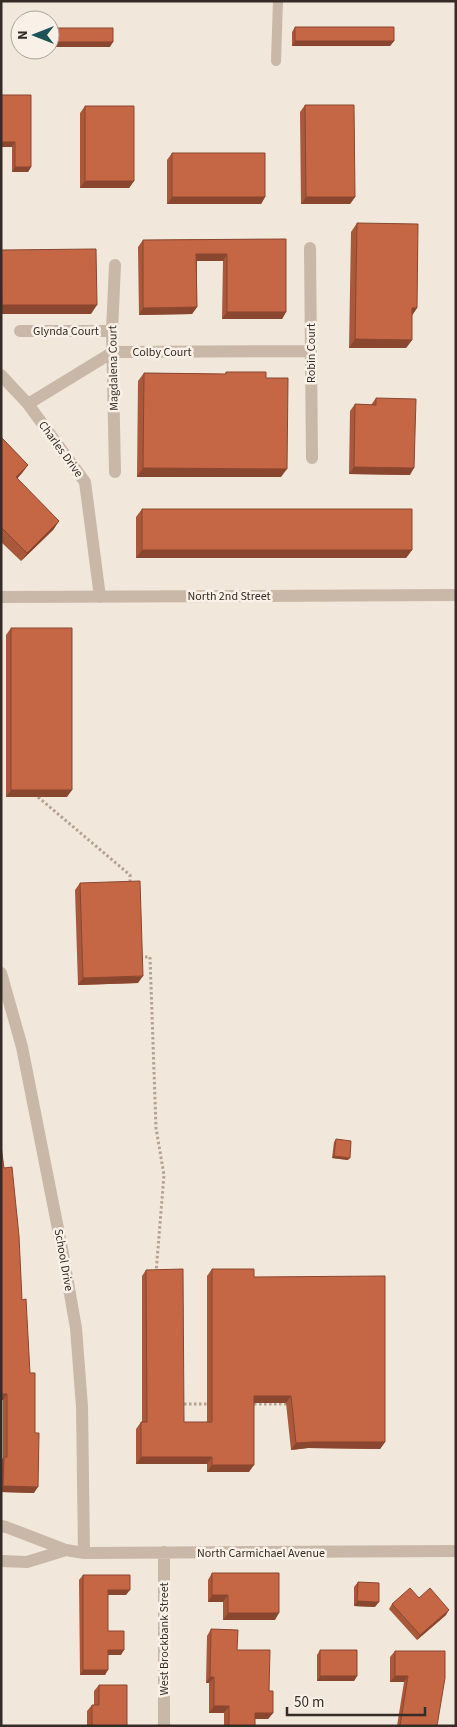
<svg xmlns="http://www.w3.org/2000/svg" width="457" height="1727" font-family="'Source Sans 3',sans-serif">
	<rect width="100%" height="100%" fill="#f1e7db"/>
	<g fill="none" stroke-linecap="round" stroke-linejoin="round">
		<!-- path -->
		<path stroke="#b5a191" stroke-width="3" stroke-dasharray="2.5 2.5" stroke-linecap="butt" d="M38 797 130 875V884
			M140 957H150L156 1128 164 1175 156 1273
			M179 1404H207
			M249 1404H291"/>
		<!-- lane -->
		<path stroke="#c9b7a7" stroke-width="10" d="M276 61 278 1"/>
		<!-- street -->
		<path stroke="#c9b7a7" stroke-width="12" d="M310 248 312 458
			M115 265 112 331 115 472
			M20 331H112
			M1 375 28 404 85 482 100 597
			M28 404 113 352 311 351
			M1 597 456 595
			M1 973 22 1047 62 1249 76 1328 82 1407 84 1553
			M1 1526 6 1527 66 1550 84 1553 456 1551
			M164 1552V1726
			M1 1561 27 1562 66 1550"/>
	</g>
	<!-- wall -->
	<path fill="#a9583b" d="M295 27 394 41 390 46H292V32Z
		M1 95 31 167 28 172H12V147H1Z
		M305 105 355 197 350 204H301L300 112Z
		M85 106 134 181 129 188H80V113Z
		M172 153 265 197 261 204H167V160Z
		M357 223 417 308 412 315V340L406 348H349L351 232Z
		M286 239V312L282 319H222L223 261H197V307L192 314 139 315 138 247 143 240Z
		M226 372 266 378 281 477H137L138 381 144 373 225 374Z
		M376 398 410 475 349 474 350 411 355 404 371 405Z
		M1 437 28 465 22 473 17 479 59 521 53 530 21 561 1 542Z
		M142 509 412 550 406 558H136V517Z
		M11 628 67 797H6V635Z
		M80 883 138 983 78 985 75 890Z
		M336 1139 348 1160 332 1158 334 1142Z
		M212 1269 254 1277 385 1442 380 1449 308 1448 291 1450 286 1403H254L249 1472H207V1464H136V1429L141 1422H142V1276L146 1270 184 1422H207V1276Z
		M22 1300 34 1493 1 1492V1460L3 1458V1400H1Z
		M212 1573 275 1620H223V1602H208V1580Z
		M83 1575 126 1595H108V1631L121 1655H108L105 1675H80L79 1580Z
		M358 1582 375 1607 354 1606V1587Z
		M419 1598 446 1615 417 1640 389 1609 392 1604Z
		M211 1629 237 1650 269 1691 273 1713 268 1719H255V1726H224V1713H209V1683H206L207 1636Z
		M320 1650 357 1676 354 1681H317V1655Z
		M395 1651 437 1726H397L404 1682H390V1657Z
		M99 1685 127 1726H87V1711L92 1705H94V1691Z"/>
	<!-- shaded-wall -->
	<path fill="#8a4730" d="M295 41H394L390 46H292Z
		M50 42H113L110 47H50Z
		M1 142H15L12 147H1Z
		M15 167H31L28 172H12Z
		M85 181H134L129 188H80Z
		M172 197H265L261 204H167Z
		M306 197H355L350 204H301Z
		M196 254H227L223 261H192Z
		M2 305H97L91 314H1Z
		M197 307 192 314 139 315 143 308Z
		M412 308H417L411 317Z
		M227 312H286L282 319H222Z
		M355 339 412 340 406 348H349Z
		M28 465 22 473 10 486 16 477Z
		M354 467 414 468 410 475 349 474Z
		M143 468 287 469 281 477H137Z
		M59 521 53 530 21 561 27 553Z
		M142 550H412L406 558H136Z
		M11 790H72L67 797H6Z
		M143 976 138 983 78 985 83 978Z
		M334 1156 350 1158 348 1160 332 1158Z
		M1 1394H7L3 1400H1Z
		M254 1396H291L286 1403H249Z
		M312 1442H385L380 1449 308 1448 291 1450 296 1443Z
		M141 1457H212L207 1464H136Z
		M212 1465H254L249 1472H207Z
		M3 1486 38 1487 34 1493 1 1492V1489Z
		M108 1590H130L126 1595H104Z
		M212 1595H228L223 1602H208Z
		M357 1601 379 1602 375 1607 354 1606Z
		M449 1610 446 1615 417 1640 420 1635Z
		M228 1613H279L275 1620H223Z
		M108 1650H124L121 1655H105Z
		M83 1670H108L105 1675H80Z
		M320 1676H357L354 1681H317Z
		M395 1676H408L404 1682H390Z
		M210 1677H214L209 1683H206Z
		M214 1706H229L224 1713H209Z
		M255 1713H273L268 1719H250Z"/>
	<!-- building -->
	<path fill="#c56645" stroke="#8a4730" d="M295 27H394V41H295Z
		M50 28H113V42H50Z
		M1 95H31V167H15V142H1Z
		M305 105H354L355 197H306Z
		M85 106H134V181H85Z
		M172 153H265V197H172Z
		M357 223 418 224 417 308H412V340L355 339Z
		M286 239V312H227V254H196L197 307 143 308V240Z
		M96 249 97 305H2L1 250Z
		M226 372H266V378H288L287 469 143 468 144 373 226 374Z
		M376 398 416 399 414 468 354 467 355 404 376 405Z
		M1 437 28 465 16 477 59 521 27 553 1 527Z
		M142 509H412V550H142Z
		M11 628H72V790H11Z
		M140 881 143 976 83 978 80 883Z
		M336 1139 351 1141 350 1158 334 1156Z
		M1 1146 4 1168 12 1167 19 1236 22 1300 26 1299 30 1373H35V1433H39L38 1487 3 1486 4 1457H7V1394H1Z
		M183 1269 184 1422H212V1269H254V1277L385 1276V1442H312L296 1443 291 1396H254V1465H212V1457H141V1422H147L146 1270Z
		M212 1573H279V1613H228V1595H212Z
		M83 1575H130V1590H108V1631H124V1650H108V1670H83Z
		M358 1582 379 1583V1602L357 1601Z
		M410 1588 419 1598 430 1588 449 1610 420 1635 392 1604Z
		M211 1629 238 1630 237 1650H270L269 1691H273V1713H255V1726H229V1706H214V1677H210Z
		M320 1650H357V1676H320Z
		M395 1651H445V1678L437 1726H400L408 1676H395Z
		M99 1685H127V1726H92V1705H99Z"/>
	<g text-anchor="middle" stroke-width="5" stroke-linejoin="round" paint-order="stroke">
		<!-- street labels -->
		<g font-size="12" fill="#362c27" stroke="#f9f1e7">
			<text x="66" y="335">Glynda Court</text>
			<text x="162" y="356">Colby Court</text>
			<text transform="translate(311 353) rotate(-90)" y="4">Robin Court</text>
			<text transform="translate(113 368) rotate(-91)" y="4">Magdalena Court</text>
			<text transform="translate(61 449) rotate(54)" y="4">Charles Drive</text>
			<text x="229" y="600">North 2nd Street</text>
			<text transform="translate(64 1260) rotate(80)" y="4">School Drive</text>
			<text x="261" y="1557">North Carmichael Avenue</text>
			<text transform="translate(164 1639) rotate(-90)" y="4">West Brockbank Street</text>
		</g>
	</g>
	<!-- border -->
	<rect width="457" height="1727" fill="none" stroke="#362c27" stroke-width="5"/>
	<!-- north arrow -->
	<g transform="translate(35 35) rotate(270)"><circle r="24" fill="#f9f1e7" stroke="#aba29a"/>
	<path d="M0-4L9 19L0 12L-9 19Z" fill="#1d5257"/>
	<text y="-8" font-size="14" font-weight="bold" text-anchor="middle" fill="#362c27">N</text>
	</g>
	<!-- scale -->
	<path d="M287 1707v8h138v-8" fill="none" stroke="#362c27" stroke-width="2.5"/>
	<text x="294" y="1707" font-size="15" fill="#362c27" stroke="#f9f1e7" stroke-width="4" paint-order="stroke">50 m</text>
</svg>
